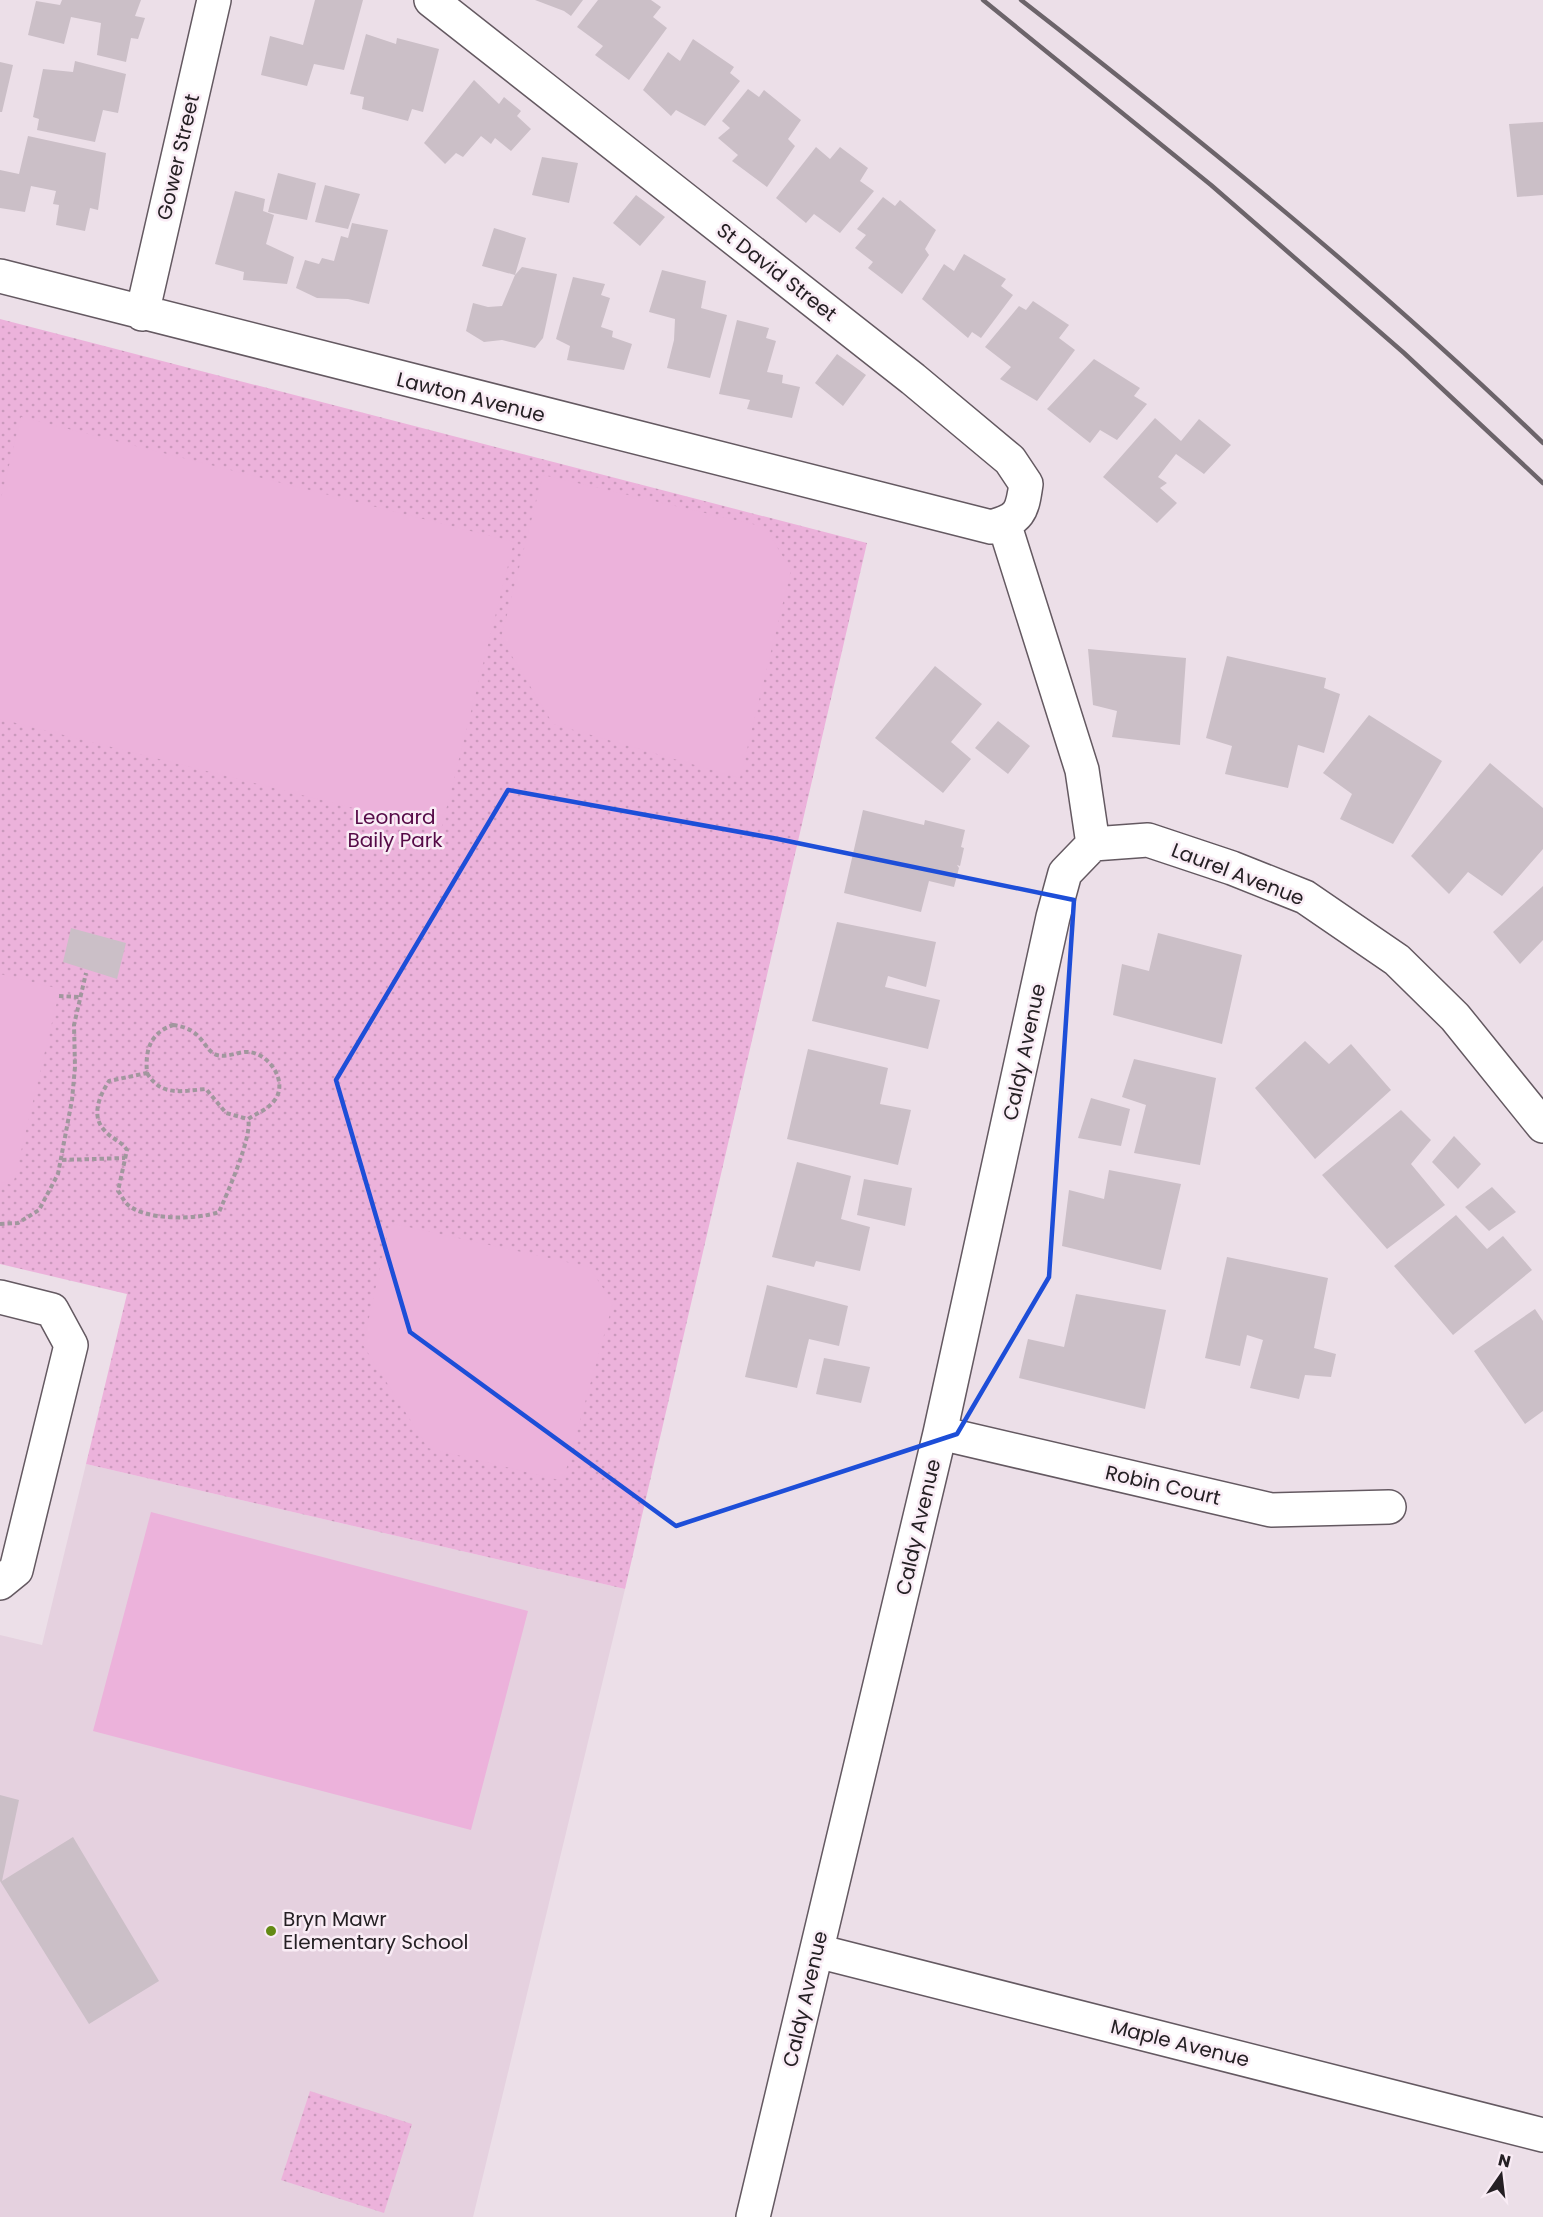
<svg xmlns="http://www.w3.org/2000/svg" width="1543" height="2217" font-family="Poppins,sans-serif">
	<defs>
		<pattern id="park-dots" width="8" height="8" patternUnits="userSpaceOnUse" patternTransform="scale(1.5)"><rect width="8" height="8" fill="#ecb2db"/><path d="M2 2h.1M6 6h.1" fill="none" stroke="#ca99bc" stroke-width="1.8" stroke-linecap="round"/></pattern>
	</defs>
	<rect width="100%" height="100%" fill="#ecdfe8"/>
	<!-- built -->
	<path fill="#e5d1df" d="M86 1464 625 1589 473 2217H0V1635L42 1645Z"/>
	<!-- park -->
	<path fill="url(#park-dots)" d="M0 319 867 543 625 1589 86 1464 127 1294 0 1264Z
		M310 2091 412 2124 384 2213 281 2180Z"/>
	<!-- pitch -->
	<path fill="#ecb2db" d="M21 417 514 542 441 830 0 719V502Z
		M543 475 765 527 791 570 740 778 553 724 501 638Z
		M0 974 60 989 13 1185 0 1182Z
		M390 1223 589 1267 613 1303 563 1481 428 1448 363 1345Z
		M151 1512 528 1611 471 1830 93 1731Z"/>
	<!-- building -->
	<path fill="#cbbfc7" d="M62 0H141L135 16 145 18 138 39 131 38 126 62 97 55 101 23 71 17 64 44 28 35 36 1 60 5Z
		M315 0H363L344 70 314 64 307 86 261 75 270 36 303 45Z
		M535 0H583L571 16 564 11Z
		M598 0H651L661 7 653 17 667 28 629 80 595 55 603 46 577 27Z
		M366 34 396 44 397 38 439 49 423 112 412 109 408 121 362 109 364 97 350 94Z
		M693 39 734 67 730 73 740 81 705 126 676 110 671 116 643 90 668 52 680 61Z
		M75 61 126 74 118 113 103 110 95 142 37 130 39 119 33 117 43 69 73 72Z
		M0 62 13 65 2 112H0Z
		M474 80 499 104 504 97 521 111 517 116 531 129 511 151 495 138 491 144 481 136 463 157 456 153 445 164 424 143Z
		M748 89 759 97 764 90 801 120 788 139 795 146 767 187 732 161 738 155 718 138 730 128 722 121Z
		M1543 122V195L1517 197 1509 124Z
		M28 136 106 153 98 210 90 208 85 231 56 225 59 205 53 204 56 191 31 186 25 212 0 208V170L19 174Z
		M816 147 830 159 840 147 868 168 860 181 874 191 840 233 814 214 806 223 776 198Z
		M542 157 578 163 569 203 532 195Z
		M278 173 316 183 307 220 268 212Z
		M325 185 360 194 348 229 315 222Z
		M235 191 265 199 263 211 274 215 266 244 294 257 287 284 243 280 244 272 215 264Z
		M636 195 665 217 640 246 613 223Z
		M883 197 895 206 900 200 936 230 925 249 929 255 902 294 868 268 873 262 855 248 866 235 857 229Z
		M352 223 388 230 369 304 348 299 317 298 296 288 305 260 319 264 322 258 334 261 341 236 348 238Z
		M494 228 526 238 515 275 482 266Z
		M964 254 1006 279 1001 286 1013 295 981 338 972 332 968 338 922 299 944 264 954 271Z
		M522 267 557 274 543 338 535 348 502 340 484 342 466 331 473 303 488 307 502 306 515 275Z
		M662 270 706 281 701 308 727 315 710 378 667 368 674 340 675 319 649 312Z
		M573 277 605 284 601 295 610 298 601 327 613 331 612 337 632 344 624 370 567 360 570 346 556 339Z
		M1033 301 1069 325 1059 338 1075 350 1037 401 1000 379 1011 367 985 347 1019 306 1026 310Z
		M737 320 769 328 766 338 776 341 767 372 783 375 782 383 800 387 792 418 747 409 750 400 719 394Z
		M837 354 866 375 843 406 815 383Z
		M1094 359 1140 388 1134 396 1147 404 1117 440 1100 430 1090 443 1047 409Z
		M1155 418 1181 441 1199 419 1231 445 1204 474 1176 454 1158 477 1167 483 1160 488 1177 503 1157 523 1103 477Z
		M1088 649 1186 658 1180 745 1112 737 1117 711 1093 705Z
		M1227 656 1326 678 1324 688 1340 694 1324 753 1298 745 1288 788 1225 774 1232 746 1206 738Z
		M935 666 982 704 951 742 971 759 943 793 875 738Z
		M1369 715 1442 761 1393 844 1340 819 1352 794 1323 773Z
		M998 721 1030 746 1008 774 975 748Z
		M1490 763 1543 808V849L1502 896 1468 872 1449 894 1411 856Z
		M863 810 924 825 925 820 965 830 961 847 964 848 960 866 957 865 959 868 954 887 929 881 921 912 844 893Z
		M1543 886V940L1520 964 1493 932Z
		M837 922 936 942 926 987 888 976 885 987 940 1000 928 1049 812 1021Z
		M71 928 126 943 117 979 63 962Z
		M1158 933 1242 955 1222 1044 1113 1015 1122 964 1149 971Z
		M1305 1041 1329 1064 1351 1044 1391 1090 1315 1159 1255 1088Z
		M808 1049 888 1068 880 1104 911 1110 898 1165 787 1139Z
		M1134 1059 1216 1078 1200 1165 1134 1153 1146 1105 1122 1097Z
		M1091 1098 1130 1109 1121 1146 1078 1138Z
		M1401 1110 1431 1140 1411 1164 1445 1205 1387 1249 1322 1175Z
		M1454 1136 1481 1164 1458 1189 1432 1162Z
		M797 1162 851 1176 841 1219 870 1227 860 1271 816 1261 814 1267 772 1257Z
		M1109 1170 1181 1184 1161 1270 1062 1246 1069 1190 1104 1199Z
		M864 1179 912 1188 905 1226 857 1215Z
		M1492 1187 1516 1212 1489 1231 1465 1207Z
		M1456 1215 1487 1249 1503 1236 1532 1270 1453 1335 1394 1266Z
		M1227 1257 1328 1278 1314 1348 1336 1354 1331 1377 1305 1375 1299 1399 1250 1388 1263 1340 1247 1335 1240 1366 1205 1358Z
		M767 1285 848 1306 839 1346 809 1339 797 1388 745 1377Z
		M1076 1294 1166 1310 1145 1409 1019 1378 1028 1339 1064 1347Z
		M1535 1309 1543 1321V1411L1525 1424 1474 1351Z
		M824 1358 870 1367 861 1403 816 1394Z
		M0 1795 19 1800 2 1881 73 1837 159 1981 89 2024 0 1881Z"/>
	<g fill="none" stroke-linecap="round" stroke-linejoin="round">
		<defs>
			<path id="minor" d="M0 276 991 527C1020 519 1022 512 1026 484L1010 460 913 379 431 0
				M142 314 214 0
				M1004 523 1082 770 1093 844
				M1093 844 1148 840 1232 868 1305 897 1397 960 1455 1017 1543 1126
				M0 1297 52 1310 71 1345 16 1570 0 1583
				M940 1433 1271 1510 1389 1507
				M817 1951 1543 2135
				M753 2217 940 1433 1053 917 1065 873 1093 844"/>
		</defs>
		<!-- minor casing -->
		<use href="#minor" stroke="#645961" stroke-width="36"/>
		<!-- path -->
		<path stroke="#a1979e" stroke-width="4" stroke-dasharray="4.5 3" stroke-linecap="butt" d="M59 996 79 997
			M173 1025C205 1029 202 1050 217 1055 228 1058 239 1051 249 1052 270 1054 289 1083 274 1101 267 1110 257 1113 248 1119 253 1135 227 1194 219 1212 197 1220 143 1221 126 1203 123 1200 121 1194 118 1191L127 1150C121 1141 112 1139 105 1131 90 1116 100 1095 109 1081L147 1073C145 1050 150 1033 173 1025Z
			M147 1073C161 1097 182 1091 206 1089L226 1113 248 1119
			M62 1160 125 1158
			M0 1224 18 1223 39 1210 58 1174 72 1100 75 1067 74 1025 86 973"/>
		<!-- minor -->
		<use href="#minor" stroke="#fff" stroke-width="33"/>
		<!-- rail -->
		<path stroke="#6c646a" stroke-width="4.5" d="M983 0 1211 185 1404 353 1543 483
			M1021 0C1201 140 1379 284 1543 443"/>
	</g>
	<!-- marked area -->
	<path fill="none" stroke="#1d4ed8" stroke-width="4.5" stroke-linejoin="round" d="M508 790 773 838 1074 900 1049 1277 957 1434 676 1526 410 1332 336 1080Z"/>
	<!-- markers -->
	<circle fill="#638a14" stroke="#f9ecf5" stroke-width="2" cx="271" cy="1931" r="6"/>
	<g text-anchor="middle" stroke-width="5" stroke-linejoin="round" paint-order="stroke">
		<!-- street labels -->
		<g font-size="20" fill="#252024" stroke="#f9ecf5">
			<text transform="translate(178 157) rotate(-77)" y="7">Gower Street</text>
			<text transform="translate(777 272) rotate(38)" y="7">St David Street</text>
			<text transform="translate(471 397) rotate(14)" y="7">Lawton Avenue</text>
			<text transform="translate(1238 874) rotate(21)" y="7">Laurel Avenue</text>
			<text transform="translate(1024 1052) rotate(-78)" y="7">Caldy Avenue</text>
			<text transform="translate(1163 1485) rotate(13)" y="7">Robin Court</text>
			<text transform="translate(918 1527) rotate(-77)" y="7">Caldy Avenue</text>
			<text transform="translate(805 1999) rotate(-77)" y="7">Caldy Avenue</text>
			<text transform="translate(1180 2043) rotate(14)" y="7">Maple Avenue</text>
		</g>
		<!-- park labels -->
		<g font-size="20" fill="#550a47" stroke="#f9ecf5">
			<text x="395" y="824">Leonard<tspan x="395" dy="23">Baily Park</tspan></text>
		</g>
		<!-- poi labels -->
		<g font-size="20" fill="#252024" stroke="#f9ecf5" text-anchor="start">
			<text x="283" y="1926">Bryn Mawr<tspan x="283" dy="23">Elementary School</tspan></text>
		</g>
	</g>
	<!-- north arrow -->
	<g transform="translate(1501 2175) rotate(14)" stroke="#f9ecf5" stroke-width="4.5" paint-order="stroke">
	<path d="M0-4.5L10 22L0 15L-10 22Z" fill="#252024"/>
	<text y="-9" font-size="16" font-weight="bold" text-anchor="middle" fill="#252024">N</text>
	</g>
</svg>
